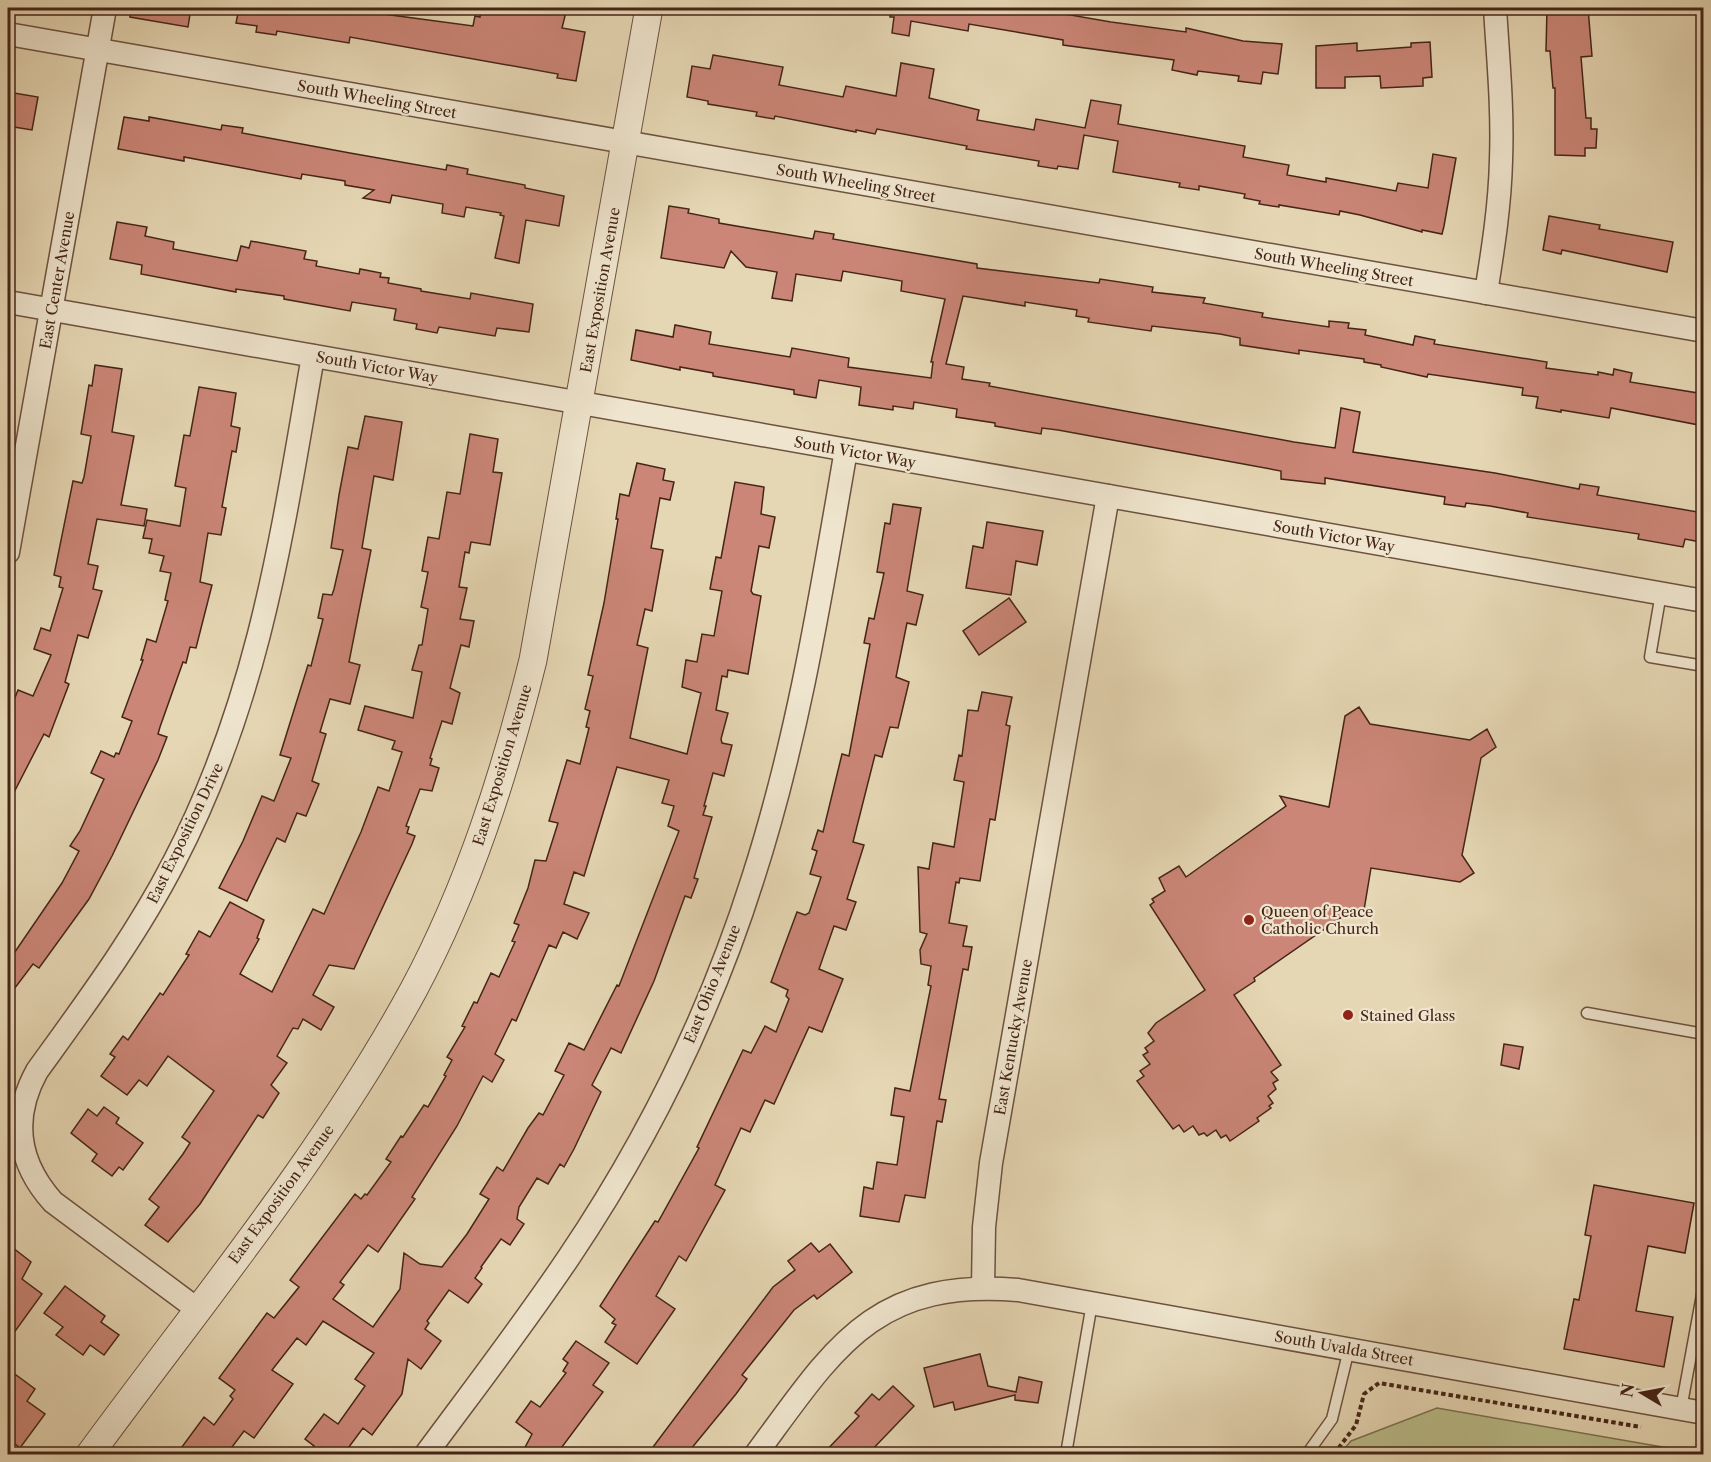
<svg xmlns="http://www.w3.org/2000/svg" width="1711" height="1462" font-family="'Libre Caslon Text',serif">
  <rect width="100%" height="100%" fill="#e6d7b4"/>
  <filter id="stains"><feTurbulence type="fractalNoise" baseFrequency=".00333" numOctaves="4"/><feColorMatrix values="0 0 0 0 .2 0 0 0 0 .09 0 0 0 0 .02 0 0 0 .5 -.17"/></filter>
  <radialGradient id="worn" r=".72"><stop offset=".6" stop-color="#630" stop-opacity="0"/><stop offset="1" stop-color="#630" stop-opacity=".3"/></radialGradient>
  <path fill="#b9bd8a" stroke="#7f7151" stroke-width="1.5" d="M1437 1408 1703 1454H1340L1351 1441Z"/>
  <g fill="#cb8677" stroke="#452518" stroke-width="1.5" fill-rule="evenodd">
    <path d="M130 8H191L188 27 130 17Z"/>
    <path d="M239 8H362L376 10V13L473 26 475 16 480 17 481 8H567L562 28 585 32 576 81 557 78 558 74 350 37 349 43 277 31 276 35 256 32 257 26 236 23Z"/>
    <path d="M890 8H1054L1053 12 1111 22 1186 32V28L1243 41 1282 44 1278 74 1263 72 1261 84 1238 81 1239 76 1198 71 1197 75 1172 70 1174 60 1063 45V40L969 24 968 31 911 21 909 36 892 33 894 17H890Z"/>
    <path d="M1547 8H1588L1592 56 1581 57 1586 118H1591V129H1597L1596 148H1585V156L1555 155V88H1553L1550 51H1546Z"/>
    <path d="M1430 42 1432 77 1423 78V86L1381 88 1380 76 1345 77V88H1316V46L1357 43V51L1411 47V43Z"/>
    <path d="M713 55 783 67 779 85 843 97 846 86 896 96 901 63 934 69 929 98 979 110 977 120 1034 130 1036 119 1085 128 1091 100 1121 105 1118 124 1245 146 1243 157 1289 165 1287 175 1326 182V178L1396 191 1398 183 1428 188 1433 154 1456 158 1444 226 1442 234 1422 230V232L1360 215 1340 211 1339 215 1279 205V207L1259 204 1260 201 1244 198 1245 194 1199 186V190L1179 187 1180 183 1113 172 1118 141 1084 135 1078 169 1058 166 1057 169 1038 166 1039 161 966 149 967 146 877 129 875 134 856 130V132L775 116 774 119 756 116 757 112 708 104V101L687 97 692 66 710 69Z"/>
    <path d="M8 92 38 97 32 130 8 126Z"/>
    <path d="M124 117 149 121V117L221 130 222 125 243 128 242 133 350 153 446 170 447 165 468 169 467 174 525 185V188L564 196 559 226 526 220 519 263 495 258 504 216 500 215 501 213 466 207 464 217 442 213 443 204 392 195 390 203 363 198 374 190 345 185V181L302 174 301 179 184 157V161L118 149Z"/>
    <path d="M669 206 689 209 688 213 719 219V223L813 239 815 231 834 234 833 239 977 264V268L1099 283 1100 279 1153 287 1152 292 1205 298 1203 303 1263 313 1262 317 1329 327V321L1349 323 1348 328 1366 330 1365 335 1413 345 1415 336 1435 340 1434 344 1547 362 1546 368 1598 375V372L1613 375 1614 369 1632 373 1630 382 1704 394V426L1611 408 1609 418 1561 410V412L1536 408 1538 397 1522 395 1523 388 1428 374 1427 377 1381 367V365L1364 362V359L1299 350V354L1240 345V338L1220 334 1152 326 1151 331 1088 322 1089 318 1076 316 1077 310 1025 302V306L963 296 946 364 964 367 962 379 990 383 989 386 1294 442 1335 448 1341 408 1360 412 1353 452 1495 473 1579 489 1580 484 1599 487 1597 495 1704 513 1701 542 1685 539 1683 547 1638 539 1639 534 1527 517 1528 513 1490 506 1466 503 1465 507 1444 504 1445 497 1325 478V484L1281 479V471L1058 430 1042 428 1041 434 995 426V423L956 417 957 409 914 402 913 409 893 406V410L859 405 861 387 819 380 816 398 794 394V390L713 376V373L680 367V370L631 360 636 330 673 337 675 325 711 332 709 344 790 357 792 348 849 358 848 367 931 378 933 362H931L945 299 901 291 902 281 843 271 841 281 796 274 792 301 772 298 777 272 746 267 731 251 724 268 661 258Z"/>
    <path d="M1549 216 1600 225 1599 229 1673 242 1667 272 1562 250 1561 254 1543 250Z"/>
    <path d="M117 222 147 227 145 236 174 242 173 249 237 261 241 246 249 248 251 241 306 251 304 259 317 261 316 266 359 274 360 269 381 273 380 277 389 278 388 283 421 289V291L470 299 471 293 533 304 529 332 497 328 495 336 439 327 437 333 416 329 417 324 394 320 396 309 352 302 350 311 284 299V296L236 289V292L141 274 142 265 110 259Z"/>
    <path d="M95 365 122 369 112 432 134 436 121 505 147 509 144 526 97 519 88 564 98 566 93 589 102 591 88 638 78 635 65 682 69 684 49 737 44 734 8 804V715L18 690 33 696 51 655 34 649 41 628 50 631 63 588 59 587 61 577 54 575 73 481 82 483 84 477 91 436 81 434 89 385 92 386Z"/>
    <path d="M199 387 236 393 231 426 240 428 236 452 232 451 222 507 226 508 221 535 208 533 200 582 212 585 196 648 190 647 186 663 183 662 160 727 158 734 167 737 158 760 112 856 89 899 39 968 33 964 8 997V962L62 883 79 851 70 846 80 831 104 779 91 773 101 751 114 757 116 753 119 754 132 721 122 717 143 660H141L147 639 156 642 168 601 165 600 171 573 160 571 164 556 149 553 152 539 143 538 147 520 180 526 186 488 175 486 184 435 190 436Z"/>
    <path d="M365 416 402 422 393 480 374 476 362 548 371 550 349 662 360 665 350 704 330 699 320 732 326 734 312 781 319 784 306 816 297 813 285 842 277 838 247 901 219 888 243 841 262 796 274 801 291 758 280 755 308 665 311 666 323 619 318 618 323 594 332 595 334 589 343 550 331 548 339 495 348 447 358 449Z"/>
    <path d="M470 434 498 439 493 472 502 473 490 545 471 542 469 553 465 552 459 587 467 588 460 619 474 621 469 647 461 645 450 688 460 693 452 724 442 721 430 758 432 759 430 765 439 768 432 791 420 789 406 826 409 827 407 833 415 836 412 844 354 969 329 965 313 995 334 1007 321 1030 303 1019 298 1029 293 1028 277 1056 287 1063 271 1085 279 1093 263 1118 258 1115 200 1204 168 1242 145 1225 159 1207 149 1199 183 1154 190 1143 182 1137 214 1091 168 1056 147 1086 139 1080 127 1095 101 1076 115 1057 110 1054 123 1036 128 1040 160 993 163 995 189 955 186 954 199 931 210 937 230 902 264 920 257 938 259 939 240 974 272 992 313 909 324 914 361 832 378 787 389 791 402 752 392 749 395 741 358 730 365 706 413 718 422 672 412 670 419 645H422L428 609 421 607 428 572 422 571 428 537 439 539 447 492 460 494Z"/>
    <path d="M637 463 665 469 663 480 674 482 670 500 660 498 651 548 663 550 652 611 645 609 637 645 648 648 630 738 687 754 701 693 682 687 686 660 697 662 702 634 714 636 722 591 710 589 716 557 721 558 735 482 764 487 761 514 775 517 769 548 759 546 751 591 753 594 761 596 748 674 728 670 727 677 722 676 716 710 728 713 721 739 722 743 732 745 724 776 713 773 704 806H706L703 815 712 817 694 878 698 879 691 898 685 896 654 981 621 1053 611 1048 592 1085 601 1092 574 1149 564 1167 560 1164 548 1184 537 1178 519 1207 517 1219 524 1224 510 1245 501 1239 481 1267 482 1268 475 1278 482 1284 468 1303 449 1290 427 1321 429 1323 425 1329 441 1341 421 1369 408 1359 402 1394 372 1435 363 1428 343 1455H307L314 1446 305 1439 324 1414 338 1424 365 1386 355 1379 374 1353 323 1321 306 1345 297 1338 272 1370 293 1384 254 1438 244 1431 226 1455H176L204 1417 214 1425 233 1399 230 1396 235 1390 219 1378 267 1313 274 1318 299 1287 290 1280 355 1194 361 1199 365 1194 367 1195 391 1162 386 1159 401 1136 403 1137 424 1105 428 1107 446 1076 444 1075 452 1060 447 1057 465 1027 462 1026 474 1002 477 1003 491 973 499 977 515 942 512 941 519 925 514 923 528 888 535 860 546 861 558 823 549 821 567 760 580 764 589 728 586 727 590 711 585 709 593 676 588 675 604 603 618 519H616L620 494 629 496ZM617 767 669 780 662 803 674 806 668 826 679 831 619 986 617 985 584 1050 569 1043 555 1071 564 1075 543 1115 539 1113 528 1128 503 1171 497 1167 480 1194 489 1199 467 1234 442 1267 420 1264 404 1253 400 1289 373 1327 333 1299 344 1285 340 1282 368 1245 378 1252 415 1199 412 1197 457 1126 483 1076 492 1082 504 1060 495 1054 512 1019 516 1021 549 945 556 948 563 932 577 939 589 913 564 904 574 872 584 876Z"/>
    <path d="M893 504 921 508 907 591 923 595 916 625 907 623 896 677 909 682 898 728 890 727 882 757 875 755 853 842 864 845 847 899 856 902 846 930 834 926 819 969 843 979 822 1032 809 1027 774 1104 765 1100 750 1132 741 1128 715 1185 725 1190 686 1261 679 1256 656 1296 675 1309 637 1364 605 1342 616 1325 612 1323 615 1319 600 1306 655 1221 658 1222 699 1148 697 1147 743 1050 751 1053 765 1026 776 1032 789 999 786 996 788 990 771 982 797 912 805 915 809 913 821 877 810 874 817 851 812 849 818 830 823 832 842 754 849 756 870 644 864 643 869 618 874 619 884 573 877 572 885 523 890 524Z"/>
    <path d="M987 522 1043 531 1037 565 1016 561 1011 595 966 588 973 546 983 548Z"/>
    <path d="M1009 598 1026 622 979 655 963 631Z"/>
    <path d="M982 692 1012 697 1006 725 1010 726 995 820 990 819 980 881 960 878 959 883 956 882 949 923 967 926 963 946 972 947 968 970 963 969 939 1099 946 1100 942 1122 937 1121 925 1198 905 1195 899 1222 860 1216 864 1187 873 1189 877 1162 897 1165 904 1117 891 1115 895 1088 910 1091 931 986 928 985 931 966 921 964 920 950 927 934 920 932 918 867 929 869 933 843 954 847 964 782 954 780 959 755 962 756 968 710 978 711Z"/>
    <path d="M1359 707 1370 724 1470 740 1487 729 1496 747 1481 758 1462 855 1474 873 1460 882 1371 868 1363 916 1355 908 1254 978 1255 981 1234 995 1281 1065 1271 1072 1278 1080 1273 1083 1276 1089 1268 1096 1273 1103 1269 1106 1271 1108 1257 1118 1259 1121 1230 1141 1226 1135 1221 1138 1216 1130 1207 1136 1204 1133 1199 1135 1193 1126 1184 1132 1179 1125 1173 1129 1137 1081 1144 1076 1140 1071 1150 1064 1143 1055 1148 1052 1145 1048 1154 1041 1148 1033 1156 1023 1205 990 1150 905 1154 902 1152 899 1165 891 1159 878 1179 866 1186 877 1286 806 1280 796 1329 807 1345 716Z"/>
    <path d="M1504 1044 1523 1047 1519 1069 1501 1065Z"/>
    <path d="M104 1107 119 1118 116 1123 143 1143 123 1170 119 1167 112 1176 92 1161 97 1154 71 1133 88 1109 97 1116Z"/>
    <path d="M1594 1185 1694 1203 1685 1253 1648 1246 1636 1311 1673 1317 1664 1367 1564 1349 1574 1299 1579 1300 1591 1236 1585 1235Z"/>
    <path d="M811 1243 819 1252 830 1244 852 1272 817 1299 814 1295 794 1310 742 1375 747 1379 736 1394 686 1455H647L773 1287 795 1270 788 1261Z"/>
    <path d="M8 1244 31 1262 22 1279 42 1294 8 1341Z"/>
    <path d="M65 1286 105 1316 101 1322 119 1335 104 1355 90 1345 83 1355 56 1335 63 1327 44 1313Z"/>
    <path d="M576 1341 609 1363 593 1385 603 1392 556 1455H521L532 1434 516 1422 531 1401 540 1407 566 1373 563 1371 568 1363 563 1359Z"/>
    <path d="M980 1354 988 1386 1016 1392 1019 1377 1042 1382 1038 1403 1015 1400V1395L955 1410 953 1402 934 1407 924 1368Z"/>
    <path d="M8 1369 35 1389 27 1401 45 1414 20 1448 8 1438Z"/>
    <path d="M893 1386 914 1406 867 1455H822L859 1416 855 1413 872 1394 879 1400Z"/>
  </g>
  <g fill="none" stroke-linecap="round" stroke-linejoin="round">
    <defs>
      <g id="service">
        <path d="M1661 593 1650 657 1704 666"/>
        <path d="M1587 1013 1704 1034"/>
        <path d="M1681 1409 1704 1284"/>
        <path d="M1066 1454 1092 1303"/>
        <path d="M1307 1454 1332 1419 1349 1349"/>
      </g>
      <g id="minor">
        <path d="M8 34 1704 331"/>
        <path d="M1486 293C1493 249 1500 205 1501 160 1503 109 1498 58 1495 8"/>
        <path d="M8 302 1704 601"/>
        <path d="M8 552 105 8"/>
        <path d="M983 1287 984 1227 991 1163 1108 496"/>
        <path d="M197 1309 53 1202C18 1163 11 1118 37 1071 86 1003 136 936 174 862 259 699 282 535 313 356"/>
        <path d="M426 1454C474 1389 524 1324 569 1257 647 1141 711 1011 753 878 798 739 821 594 846 450"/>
        <path d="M756 1454C833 1350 872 1278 1018 1290L1704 1413"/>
      </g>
      <path id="tertiary" d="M90 1454C200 1304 325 1153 414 989 469 886 505 773 533 660L649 8"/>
    </defs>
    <use href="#service" stroke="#6d523f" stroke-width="13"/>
    <use href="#minor" stroke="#6d523f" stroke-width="25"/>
    <use href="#tertiary" stroke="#6d523f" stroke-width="29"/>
    <path stroke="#452518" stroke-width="4" stroke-dasharray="4.5 3" stroke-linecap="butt" d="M1334 1454 1356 1425 1364 1394 1379 1383 1641 1427"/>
    <use href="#service" stroke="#efe5ce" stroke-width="10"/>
    <use href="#minor" stroke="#efe5ce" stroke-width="22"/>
    <use href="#tertiary" stroke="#efe5ce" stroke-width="27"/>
  </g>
  <g fill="#8f2418" stroke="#efe5ce" stroke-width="2">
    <circle cx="1249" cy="920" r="6"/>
    <circle cx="1348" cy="1015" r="6"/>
  </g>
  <g text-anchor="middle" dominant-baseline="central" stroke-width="4.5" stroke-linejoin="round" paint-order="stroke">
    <g font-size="15" fill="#452518" stroke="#efe5ce">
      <text transform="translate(377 99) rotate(10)">South Wheeling Street</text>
      <text transform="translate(856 183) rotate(10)">South Wheeling Street</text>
      <text transform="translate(1334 267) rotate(10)">South Wheeling Street</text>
      <text transform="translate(57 280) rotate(-80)">East Center Avenue</text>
      <text transform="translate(600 290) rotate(-80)">East Exposition Avenue</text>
      <text transform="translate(377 367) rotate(10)">South Victor Way</text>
      <text transform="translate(855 452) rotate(10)">South Victor Way</text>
      <text transform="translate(1334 536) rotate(10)">South Victor Way</text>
      <text transform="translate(502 765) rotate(-73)">East Exposition Avenue</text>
      <text transform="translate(185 833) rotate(-64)">East Exposition Drive</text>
      <text transform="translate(712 984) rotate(-68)">East Ohio Avenue</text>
      <text transform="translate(1013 1037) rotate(-80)">East Kentucky Avenue</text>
      <text transform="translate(281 1194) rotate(-54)">East Exposition Avenue</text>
      <text transform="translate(1344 1348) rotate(10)">South Uvalda Street</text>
    </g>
    <g font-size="15" fill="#452518" stroke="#efe5ce" text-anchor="start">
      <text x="1261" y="911">Queen of Peace<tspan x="1261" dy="17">Catholic Church</tspan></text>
      <text x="1360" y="1015">Stained Glass</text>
    </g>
  </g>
  <rect width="1711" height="1462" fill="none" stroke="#e6d7b4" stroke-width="30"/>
  <rect x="9" y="9" width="1693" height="1444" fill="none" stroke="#452518" stroke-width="3"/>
  <rect x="15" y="15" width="1681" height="1432" fill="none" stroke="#452518" stroke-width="1.5"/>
  <g transform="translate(1642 1393) rotate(280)" stroke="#efe5ce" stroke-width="4.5" paint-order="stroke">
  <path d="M0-4.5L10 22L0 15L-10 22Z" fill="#452518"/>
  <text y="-9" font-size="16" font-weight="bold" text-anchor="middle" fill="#452518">N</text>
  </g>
  <rect width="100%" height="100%" filter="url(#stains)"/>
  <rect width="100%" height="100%" fill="url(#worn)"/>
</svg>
